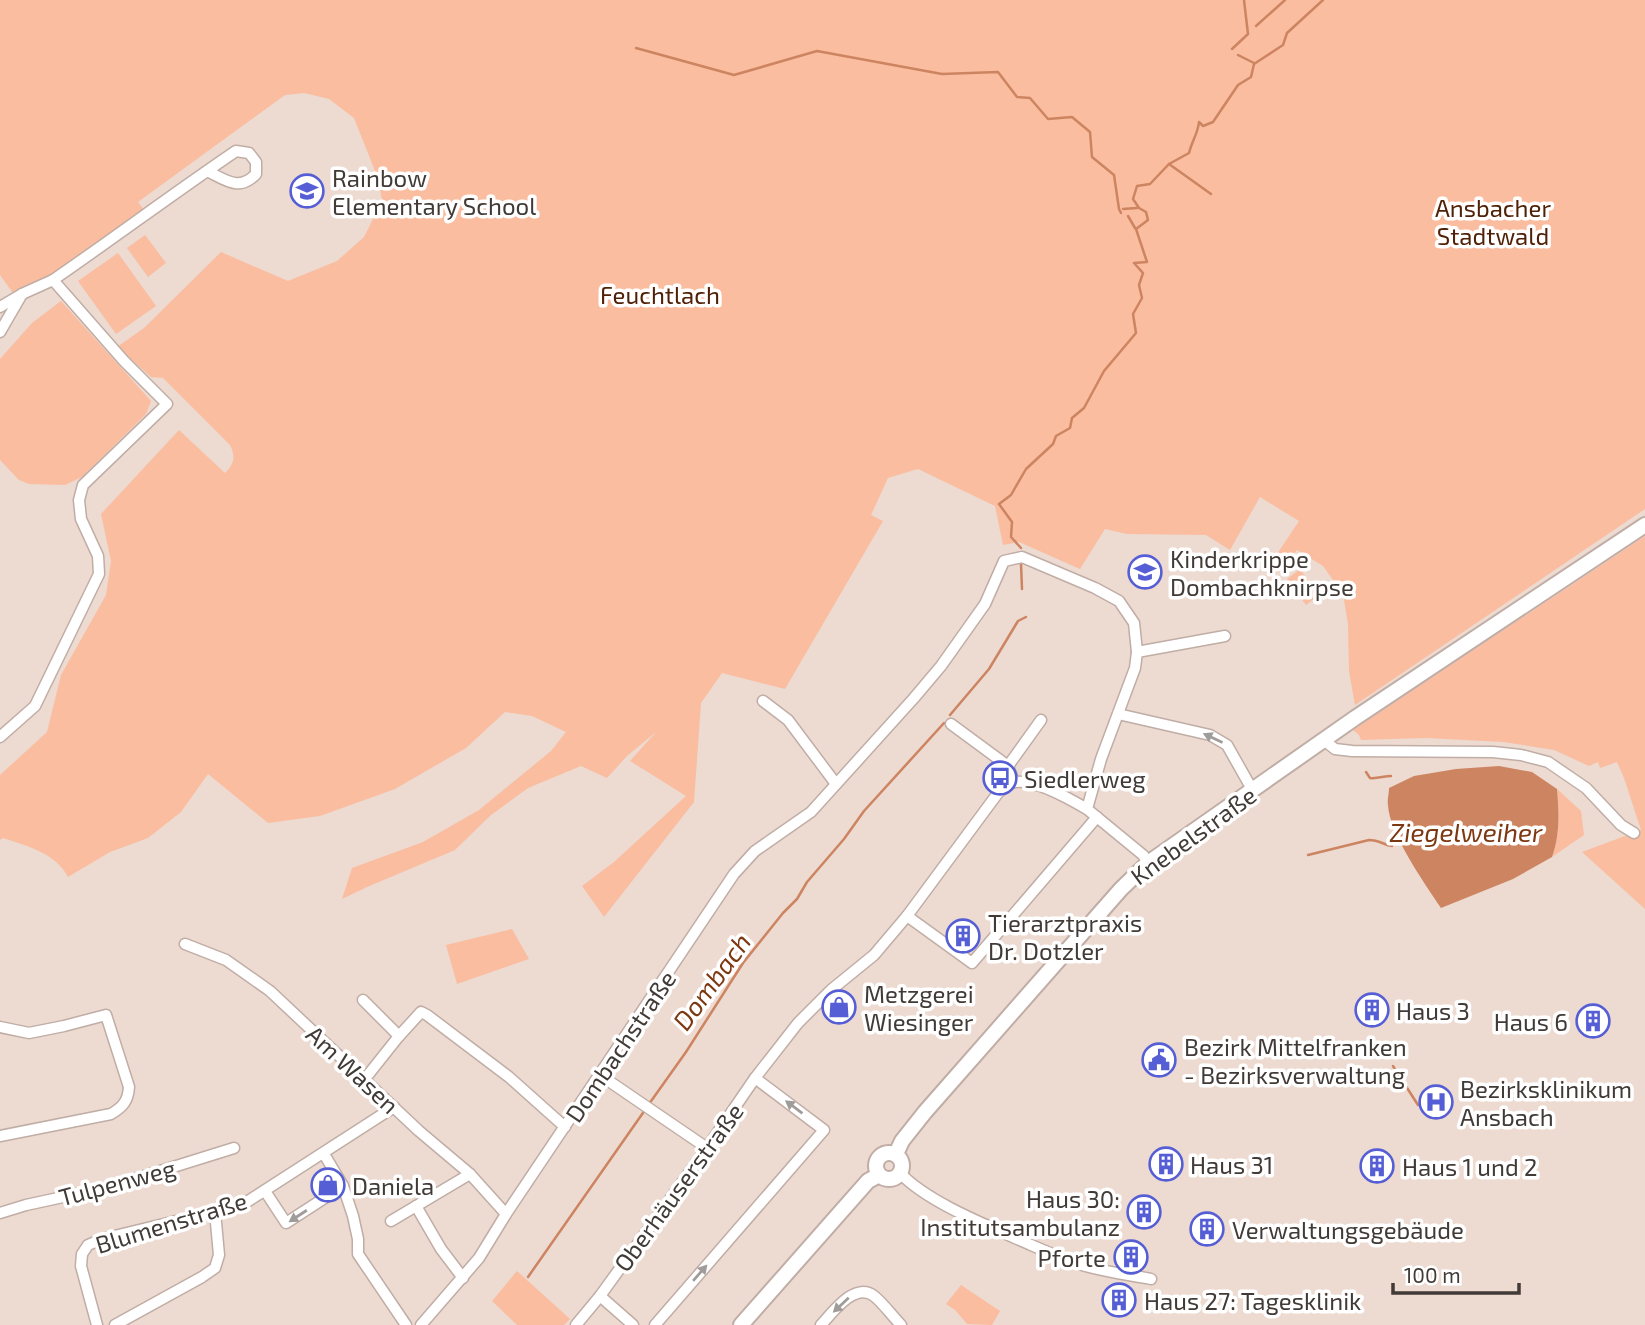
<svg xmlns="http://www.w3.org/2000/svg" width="1645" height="1325" font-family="'Exo 2',sans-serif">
  <rect width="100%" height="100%" fill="#eddad1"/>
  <g fill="#fabda0">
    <path d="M0 0H1645V509L1355 705 1349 671 1348 624 1343 594 1323 566 1297 550 1273 577 1265 572 1299 521 1260 497 1230 550 1206 535 1127 534 1105 529 1080 569 1019 542 1003 545 995 506 918 469 888 478 871 515 883 521 785 689 722 673 701 703 694 802 604 917 582 886 614 862 686 796 630 761 656 732 627 756 607 778 581 766 528 788 491 815 455 850 367 887 342 899 352 868 423 842 479 810 551 751 566 732 532 716 505 712 466 748 395 789 320 816 268 823 208 774 181 812 148 838 110 852 68 877C56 853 27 846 3 838L0 840V775L47 732 61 675 106 595 111 561 101 514 179 430 225 473C234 464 236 457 230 445L163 378 151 377 117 347 144 328 221 252 288 281 337 261 364 237 382 201 379 181 354 118 329 99 304 93 285 95 138 202 145 211 55 274 13 293 0 275Z"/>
    <path d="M145 235 166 263 148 277 127 248Z"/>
    <path d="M118 253 156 306 116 334 78 281Z"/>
    <path d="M61 301 151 401 146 414 82 477 65 485 29 484 19 480 0 460V359L32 323Z"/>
    <path d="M1645 536V909L1582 852 1641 830 1624 778 1617 762 1600 768 1598 762 1589 766 1554 750 1503 742 1427 738 1361 740 1359 735 1353 730Z"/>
    <path d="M1300 569 1319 595 1306 605 1287 579Z"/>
    <path d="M1557 789 1581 811 1584 835 1552 857C1560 835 1559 812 1557 789Z"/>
    <path d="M512 929 529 959 457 984 446 945Z"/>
    <path d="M517 1271 570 1319 564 1325H517L492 1301Z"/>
    <path d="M961 1285 1000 1311 992 1325 967 1324 955 1310 946 1304Z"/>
  </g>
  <path fill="#cd8461" d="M1499 766 1532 772 1557 789C1559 812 1560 835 1552 857L1513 879 1441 908C1425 884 1389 833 1388 805 1387 800 1389 794 1389 788L1414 776 1456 769Z"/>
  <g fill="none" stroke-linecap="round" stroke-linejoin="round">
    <g stroke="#cd8461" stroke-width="2.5">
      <path d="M1256 26 1285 0"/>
      <path d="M636 48 734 75 817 51 942 74 998 72 1017 97 1030 98 1048 119 1072 117 1090 132 1092 157 1114 175 1119 209 1121 213"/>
      <path d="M1232 49 1248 34 1244 0"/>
      <path d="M1238 55 1254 63"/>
      <path d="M1169 164 1211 194"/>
      <path d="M1123 209 1137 208"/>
      <path d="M1128 216 1135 228"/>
      <path d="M1021 548 1011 537 1012 522 999 504 1011 495 1026 469 1053 444 1056 436 1070 428 1072 418 1084 408 1104 371 1136 333 1133 314 1142 298 1139 285 1143 273 1134 263 1147 262 1136 229 1148 220 1146 212 1139 208 1133 199 1137 186 1150 184 1169 164 1189 153C1192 141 1198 133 1199 122L1203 126 1213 122 1238 85 1251 77 1254 64 1283 45 1287 33 1323 0"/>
      <path d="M1021 564 1022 589"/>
      <path d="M950 715 989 669 1018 621 1026 617"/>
      <path d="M1366 772 1370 778C1377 779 1384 776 1391 776"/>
      <path d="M1308 855 1369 840C1379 840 1384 845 1392 846"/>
      <path d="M1393 1066 1418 1105"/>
      <path d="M649 1104 686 1052 743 963 783 913 797 899 807 882 844 839 864 811 944 723"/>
      <path d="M528 1277 645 1110"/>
    </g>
    <defs>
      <g id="street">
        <path d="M53 280C114 238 174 193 236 151L249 153 256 162V174C239 192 226 180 207 171"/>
        <path d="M0 307 22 294 53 280 124 361 167 404 83 485 79 500 81 519 98 556 99 574 35 706 0 737"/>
        <path d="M0 332 22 294"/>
        <path d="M1137 652 1225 636"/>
        <path d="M763 701 788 720 836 784"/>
        <path d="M1118 714 1210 735 1227 745 1253 791"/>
        <path d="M951 724 1008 766"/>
        <path d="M1325 741 1335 749 1352 751 1493 752 1521 755 1548 762 1586 788 1621 825 1634 833"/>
        <path d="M1014 782 1008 766 1041 720"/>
        <path d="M907 916 972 963 1097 817"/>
        <path d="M185 944 226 960 270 991 419 1131 470 1174 506 1214"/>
        <path d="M363 1000 399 1036"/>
        <path d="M0 1027 29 1033 64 1026 106 1015 129 1087C128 1101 123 1107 111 1114L0 1136"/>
        <path d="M600 1075 707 1148"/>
        <path d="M364 1080 399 1036 421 1012 427 1015 509 1077 565 1127"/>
        <path d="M324 1154 343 1186 353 1216 358 1239V1254L406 1325"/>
        <path d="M901 1174C928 1202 986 1225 1022 1241 1045 1251 1068 1262 1093 1268 1112 1273 1131 1275 1151 1279"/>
        <path d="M265 1191 286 1223 343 1186"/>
        <path d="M416 1206 441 1249 463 1278"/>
        <path d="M0 1213 26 1205 109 1187 234 1148"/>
        <path d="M391 1221 470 1174"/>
        <path d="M600 1296 633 1325"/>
        <path d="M97 1325 81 1266 82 1254 88 1245 102 1239 242 1205 394 1107"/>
        <path d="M115 1325 202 1277 215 1268 219 1255 215 1212"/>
        <path d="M421 1325 479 1258 506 1214 734 874 755 851 811 812 914 698 941 666 985 604 1004 561 1022 557 1095 588 1119 601 1134 623 1137 652 1135 668 1101 759 1087 809 1143 855 1148 863"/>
        <path d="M576 1325 600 1296 707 1148 755 1078 798 1023 831 990 874 955 907 916 998 793C1002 790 1007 785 1012 783 1031 776 1070 799 1087 809"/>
        <path d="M655 1325 824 1130 755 1078"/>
        <path d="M821 1325C832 1313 855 1281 874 1296 884 1304 892 1316 901 1325"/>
      </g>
      <g id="secondary">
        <circle cx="889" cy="1166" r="13"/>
        <path d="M896 1154 902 1141 925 1112 1121 889 1148 863 1355 718 1645 525"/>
        <path d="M741 1325 868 1181 879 1175"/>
      </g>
    </defs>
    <use href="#street" stroke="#c0ada5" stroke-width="13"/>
    <use href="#secondary" stroke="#c0ada5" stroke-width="18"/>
    <use href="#street" stroke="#fff" stroke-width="10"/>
    <use href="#secondary" stroke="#fff" stroke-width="14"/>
  </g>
  <defs><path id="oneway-solid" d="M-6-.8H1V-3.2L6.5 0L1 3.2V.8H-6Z" transform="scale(1.75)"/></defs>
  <g fill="#a09c9a">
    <use href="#oneway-solid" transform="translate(1213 738) rotate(-155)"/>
    <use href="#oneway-solid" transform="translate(794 1107) rotate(-143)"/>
    <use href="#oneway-solid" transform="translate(298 1216) rotate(147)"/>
    <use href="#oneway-solid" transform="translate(700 1273) rotate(-49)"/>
    <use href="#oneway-solid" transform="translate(841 1305) rotate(137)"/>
  </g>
  <defs>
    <symbol id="school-ring" viewBox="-11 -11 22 22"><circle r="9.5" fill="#fff" stroke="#565ed5" stroke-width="1.5"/><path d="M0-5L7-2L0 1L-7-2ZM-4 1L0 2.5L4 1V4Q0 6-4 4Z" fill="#565ed5"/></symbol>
    <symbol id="bus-ring" viewBox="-11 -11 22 22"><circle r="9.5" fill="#fff" stroke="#565ed5" stroke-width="1.5"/><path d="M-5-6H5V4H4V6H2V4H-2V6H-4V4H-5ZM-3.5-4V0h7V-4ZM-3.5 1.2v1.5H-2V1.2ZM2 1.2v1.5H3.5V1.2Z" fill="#565ed5"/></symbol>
    <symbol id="building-ring" viewBox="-11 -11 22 22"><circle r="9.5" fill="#fff" stroke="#565ed5" stroke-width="1.5"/><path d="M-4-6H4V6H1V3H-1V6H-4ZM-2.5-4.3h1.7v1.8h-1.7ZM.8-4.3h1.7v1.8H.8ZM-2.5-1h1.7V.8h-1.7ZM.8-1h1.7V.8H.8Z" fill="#565ed5"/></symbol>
    <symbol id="shop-ring" viewBox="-11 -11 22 22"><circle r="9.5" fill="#fff" stroke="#565ed5" stroke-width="1.5"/><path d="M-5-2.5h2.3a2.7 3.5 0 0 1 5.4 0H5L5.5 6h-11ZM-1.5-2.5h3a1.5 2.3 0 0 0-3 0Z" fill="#565ed5"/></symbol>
    <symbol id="civic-ring" viewBox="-11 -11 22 22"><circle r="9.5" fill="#fff" stroke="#565ed5" stroke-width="1.5"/><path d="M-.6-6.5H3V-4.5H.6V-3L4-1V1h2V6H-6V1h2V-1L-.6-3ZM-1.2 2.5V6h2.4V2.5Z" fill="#565ed5"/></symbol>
    <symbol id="hospital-ring" viewBox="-11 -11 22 22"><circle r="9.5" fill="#fff" stroke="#565ed5" stroke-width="1.5"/><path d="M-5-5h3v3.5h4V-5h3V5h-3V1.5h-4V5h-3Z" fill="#565ed5"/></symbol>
  </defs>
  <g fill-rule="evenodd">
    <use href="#school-ring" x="288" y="172" width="38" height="38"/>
    <use href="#school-ring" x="1126" y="553" width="38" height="38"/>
    <use href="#bus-ring" x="981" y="759" width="38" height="38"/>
    <use href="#building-ring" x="944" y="917" width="38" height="38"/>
    <use href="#shop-ring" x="820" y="988" width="38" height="38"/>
    <use href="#building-ring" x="1353" y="991" width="38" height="38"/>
    <use href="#building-ring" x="1574" y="1002" width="38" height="38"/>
    <use href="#civic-ring" x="1140" y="1041" width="38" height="38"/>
    <use href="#hospital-ring" x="1417" y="1083" width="38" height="38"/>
    <use href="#building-ring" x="1147" y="1145" width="38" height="38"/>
    <use href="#building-ring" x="1358" y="1147" width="38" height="38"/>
    <use href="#shop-ring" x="309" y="1166" width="38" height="38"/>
    <use href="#building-ring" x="1125" y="1193" width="38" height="38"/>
    <use href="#building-ring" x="1188" y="1210" width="38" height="38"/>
    <use href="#building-ring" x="1112" y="1238" width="38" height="38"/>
    <use href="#building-ring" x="1100" y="1281" width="38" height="38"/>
  </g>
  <g text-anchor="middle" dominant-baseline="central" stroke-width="7" stroke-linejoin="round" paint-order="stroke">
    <g font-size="24" fill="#413a36" stroke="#fff" text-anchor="start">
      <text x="332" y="177">Rainbow<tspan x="332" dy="28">Elementary School</tspan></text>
      <text x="1170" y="558">Kinderkrippe<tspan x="1170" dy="28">Dombachknirpse</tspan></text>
      <text x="1024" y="778">Siedlerweg</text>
      <text x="988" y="922">Tierarztpraxis<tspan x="988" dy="28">Dr. Dotzler</tspan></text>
      <text x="864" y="993">Metzgerei<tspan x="864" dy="28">Wiesinger</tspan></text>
      <text x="1396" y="1010">Haus 3</text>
      <text x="1568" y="1021" text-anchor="end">Haus 6</text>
      <text x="1184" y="1046">Bezirk Mittelfranken<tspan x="1184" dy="28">- Bezirksverwaltung</tspan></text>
      <text x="1460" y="1088">Bezirksklinikum<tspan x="1460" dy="28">Ansbach</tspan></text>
      <text x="1190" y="1164">Haus 31</text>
      <text x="1402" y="1166">Haus 1 und 2</text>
      <text x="352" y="1185">Daniela</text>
      <text x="1120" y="1198" text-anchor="end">Haus 30:<tspan x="1120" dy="28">Institutsambulanz</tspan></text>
      <text x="1232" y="1229">Verwaltungsgebäude</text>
      <text x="1106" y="1257" text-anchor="end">Pforte</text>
      <text x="1144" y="1300">Haus 27: Tagesklinik</text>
    </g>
    <g font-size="24" fill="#502106" stroke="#fff">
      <text x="1493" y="207">Ansbacher<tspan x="1493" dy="28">Stadtwald</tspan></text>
      <text x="660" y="294">Feuchtlach</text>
    </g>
    <g font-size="24" fill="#413a36" stroke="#fff">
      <text transform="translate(1193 835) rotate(-36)">Knebelstraße</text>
      <text transform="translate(620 1046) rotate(-56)">Dombachstraße</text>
      <text transform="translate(353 1069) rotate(43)">Am Wasen</text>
      <text transform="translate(117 1182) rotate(-15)">Tulpenweg</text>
      <text transform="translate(678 1187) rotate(-54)">Oberhäuserstraße</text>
      <text transform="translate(171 1222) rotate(-17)">Blumenstraße</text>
    </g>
    <g font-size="26" font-style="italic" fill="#7c3811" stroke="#fff">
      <text x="1466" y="831">Ziegelweiher</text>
      <text transform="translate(711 981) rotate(-54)">Dombach</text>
    </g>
  </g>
  <path d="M1393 1283v10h126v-10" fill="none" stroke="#413a36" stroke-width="3.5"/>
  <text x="1404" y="1283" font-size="21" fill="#413a36" stroke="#ffffff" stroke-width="5" paint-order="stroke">100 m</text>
</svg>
